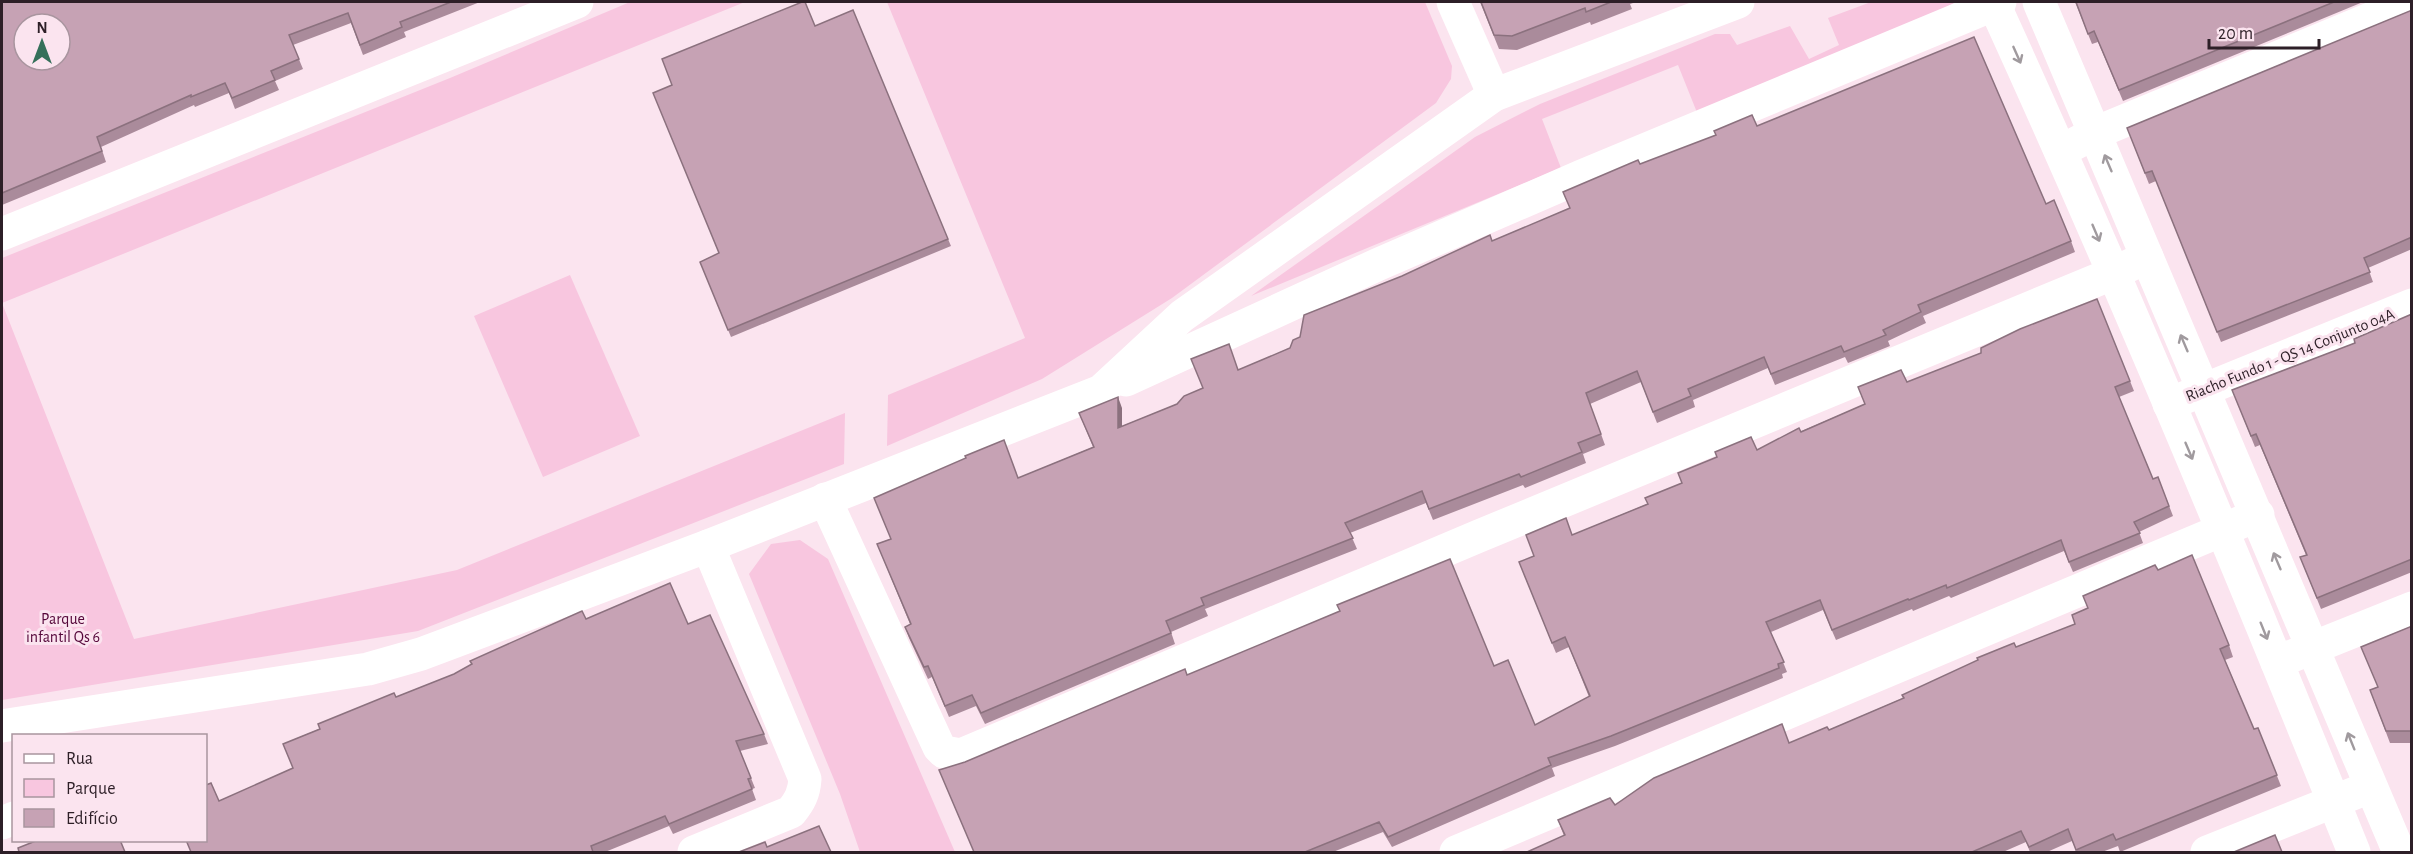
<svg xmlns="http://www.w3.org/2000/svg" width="2413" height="854" font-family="'Alegreya Sans',sans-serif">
  <rect width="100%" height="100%" fill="#fbe4ef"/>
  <g fill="#f8c6df">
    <path d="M630 2H745L2 303 134 639 457 570 845 413 844 464 418 631 2 700V258L450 78Z"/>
    <path d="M887 2H1425L1452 66 1451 79 1436 103 1172 298 1042 379 887 446 888 395 1025 338Z"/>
    <path d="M1871 2H1956L1939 11 1698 115 1678 65 1542 119 1561 168 1251 296 1475 137 1540 104 1715 34H1730L1737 45 1790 26 1809 59 1839 45 1828 18Z"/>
    <path d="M570 275 640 436 543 477 474 316Z"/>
    <path d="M800 540 828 559 955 852H860L840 794 749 574 771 544Z"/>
  </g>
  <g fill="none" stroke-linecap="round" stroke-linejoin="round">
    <g stroke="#fff" stroke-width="33">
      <path d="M1453 2 1494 95"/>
      <path d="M2061 151 2095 133 2411 2"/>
      <path d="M2 234 577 2"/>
      <path d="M1126 380 1379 264 1582 176 2000 2"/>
      <path d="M2169 404 2412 305"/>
      <path d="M825 499 939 747 944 752 961 755 1479 536 2114 273 2147 257"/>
      <path d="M2277 662 2412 608"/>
      <path d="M2 726 368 669 421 654 708 546 1101 391 1182 316 1494 95 1738 2"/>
      <path d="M2 823 14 818"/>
      <path d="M694 852 791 812C800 801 804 793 805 779L708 546"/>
      <path d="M1456 852 2258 515"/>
      <path d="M2207 852 2370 787"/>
    </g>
    <g stroke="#fff" stroke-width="33">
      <path d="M1993 2C2121 282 2239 567 2354 852"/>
      <path d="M2039 2 2399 852"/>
    </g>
  </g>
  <g fill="#aa8b9b">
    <path d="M2 2H480L404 32 406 37 363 55 351 23 293 45 303 69 275 81 279 90 235 109 229 93 195 107 194 105 101 147 106 162 2 205Z"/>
    <path d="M1480 2H1636L1630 4 1632 9 1591 25 1590 22 1517 50 1499 49Z"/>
    <path d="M2075 2H2363L2123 101 2098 42 2092 44Z"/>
    <path d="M2412 10V249L2368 268 2373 282 2221 342 2156 181 2149 184 2127 128Z"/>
    <path d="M815 26 948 239 951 246 731 337 700 262 719 253Z"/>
    <path d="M1757 126 2046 204 2071 241 2075 252 1923 316 1926 323 1888 341 1890 346 1848 363 1845 357 1775 385 1768 368 1693 400 1695 407 1657 423 1641 382 1590 404 1605 445 1583 454 1586 463 1525 488 1523 485 1433 520 1426 503 1350 533 1357 549 1205 609 1208 616 1171 632 1175 644 985 724 976 706 949 717 932 677 928 679 909 638 905 627 910 624 877 544 890 539 1018 478 1093 447 1079 413 1122 408V426L1177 404 1202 388 1238 370 1290 348 1492 241 1570 208 1563 192 1640 164Z"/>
    <path d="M2412 314V572L2321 609 2300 557 2306 555 2260 445 2255 447 2232 390 2355 343Z"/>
    <path d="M2130 381 2134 391 2119 397 2153 479 2158 477 2173 516 2139 532 2143 543 2073 572 2064 551 1951 598 1949 596 1913 611 1912 609 1836 640 1823 610 1771 632 1787 672 1782 674 1783 678 1615 746 1552 768 1555 776 1392 847 1383 832 1333 852H974L939 770 965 762 1187 675 1340 611 1337 605 1494 666 1535 725 1589 697 1569 647 1556 653 1523 572 1534 556 1572 535 1647 504 1682 483 1678 473 1757 450 1865 404 1858 387 1907 382Z"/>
    <path d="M2158 570 2229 645 2233 657 2225 660 2254 729 2258 728 2281 786 2120 852 2118 846 2102 852H2077L2072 841 2047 852H2030L2026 842 2003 852H1527L1564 836 1558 820 1615 805 1789 743 1829 730 1903 698 1902 695 2016 647 2075 624 2072 615 2088 608 2083 596Z"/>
    <path d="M586 619 688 624 764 734 768 744 740 751 755 788 752 789 756 800 673 834 669 826 605 852H191L219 801 293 768 283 744 396 697 454 674Z"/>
    <path d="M2412 626V743H2390L2370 690 2378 687 2361 647Z"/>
  </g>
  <path fill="#8b717e" d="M1118 397 1122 408V439L1118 428Z"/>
  <g fill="#c6a2b4" stroke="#8b717e" stroke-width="1.5" fill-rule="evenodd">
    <path d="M2 2H451L400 22 402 27 360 45 348 13 289 35 299 59 271 71 275 80 232 98 225 83 191 97V95L97 137 102 151 2 193ZM24 24H60V60H24Z"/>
    <path d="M802 2H805L815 26 853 10 948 239 728 330 700 262 719 253 653 93 672 85 662 59Z"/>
    <path d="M1481 2H1611L1586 12 1585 8 1512 36 1494 35Z"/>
    <path d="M2076 2H2334L2119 90 2094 31 2088 34Z"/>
    <path d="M2412 10V237L2364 258 2370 272 2217 332 2152 171 2145 173 2127 128Z"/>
    <path d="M1974 37 2046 204 2054 200 2071 241 1918 305 1921 312 1883 330 1886 335 1844 352 1841 346 1771 374 1764 357 1688 389 1691 396 1653 412 1637 371 1586 393 1601 434 1578 443 1582 452 1521 477 1519 474 1429 509 1422 491 1345 523 1353 538 1201 598 1204 605 1166 621 1171 633 981 713 972 695 945 706 928 666 924 667 905 627 911 624 877 544 891 539 874 498 966 458 965 456 1004 440 1018 478 1094 447 1079 413 1118 397V428L1177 404 1184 396 1203 388 1191 359 1229 344 1238 370 1290 348 1293 340 1300 337 1304 315 1402 276 1490 235 1492 241 1570 208 1563 192 1638 160 1640 164 1716 135 1714 131 1752 115 1757 126Z"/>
    <path d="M2097 299 2130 381 2115 387 2153 479 2158 477 2169 506 2134 522 2140 533 2069 562 2061 540 1947 588 1946 585 1909 600 1908 599 1832 630 1820 600 1766 622 1784 662 1778 664 1779 668 1611 736 1548 758 1551 765 1388 837 1379 822 1305 852H974L939 770 965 762 1185 669 1187 675 1340 611 1337 605 1450 559 1494 666 1508 660 1535 725 1590 696 1565 637 1552 643 1519 562 1534 556 1526 535 1566 518 1572 535 1648 504 1645 498 1682 483 1678 473 1717 457 1715 452 1751 437 1757 450 1799 428 1801 432 1865 404 1858 387 1901 370 1907 382 1981 353V348L2020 329Z"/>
    <path d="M2412 314V559L2317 598 2300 557 2307 555 2256 434 2251 436 2232 390 2355 343 2354 339Z"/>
    <path d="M2192 555 2229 645 2220 649 2254 729 2258 728 2277 775 2116 840 2113 834 2076 850 2068 829 2029 847 2021 831 1972 852H1527L1565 835 1558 820 1610 798 1615 805 1654 778 1782 724 1789 743 1827 727 1829 730 1904 698 1902 695 1978 660 1977 658 2014 643 2016 647 2075 624 2072 615 2088 608 2083 596 2155 565 2158 570Z"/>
    <path d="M670 583 688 624 710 615 764 734 736 741 751 778 748 779 752 789 669 824 665 816 591 846 593 852H191L186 840H206V785L211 783 219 801 293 768 283 744 320 729 318 724 394 693 396 697 454 674 472 664 470 661 582 611 586 619Z"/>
    <path d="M2412 626V731H2386L2370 690 2378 687 2361 647Z"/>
    <path d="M819 826 831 852H739L765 842 767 847Z"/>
    <path d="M2275 835 2282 852H2234Z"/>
    <path d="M38 840H120L125 852H18H19L18 848Z"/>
  </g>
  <defs><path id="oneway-shaft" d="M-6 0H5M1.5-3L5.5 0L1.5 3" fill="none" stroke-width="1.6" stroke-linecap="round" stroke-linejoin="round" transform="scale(1.5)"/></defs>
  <g stroke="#a09a9e">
    <use href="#oneway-shaft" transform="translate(2017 55) rotate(66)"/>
    <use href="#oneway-shaft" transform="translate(2108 163) rotate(-113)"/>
    <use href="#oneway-shaft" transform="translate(2096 233) rotate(67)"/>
    <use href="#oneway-shaft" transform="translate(2184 343) rotate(-113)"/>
    <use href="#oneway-shaft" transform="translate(2189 451) rotate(67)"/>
    <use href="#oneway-shaft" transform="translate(2277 561) rotate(-113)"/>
    <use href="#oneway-shaft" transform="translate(2264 631) rotate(68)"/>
    <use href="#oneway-shaft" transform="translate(2351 741) rotate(-112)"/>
  </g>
  <g text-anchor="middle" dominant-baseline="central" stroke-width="6" stroke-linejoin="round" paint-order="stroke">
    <g font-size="16" fill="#2d1f27" stroke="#fbe4ef">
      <text transform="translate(2290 355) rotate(-22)">Riacho Fundo 1 - QS 14 Conjunto 04A</text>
    </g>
    <g font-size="16" fill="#55073a" stroke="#fbe4ef">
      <text x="63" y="619">Parque<tspan x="63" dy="18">infantil Qs 6</tspan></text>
    </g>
  </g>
  <rect width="2413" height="854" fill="none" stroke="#2d1f27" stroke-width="6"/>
  <rect x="12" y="734" width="195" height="108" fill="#fbe4ef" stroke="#a9959f" stroke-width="1.5"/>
  <rect x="24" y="754" width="30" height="9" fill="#ffffff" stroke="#a9959f" stroke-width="1.5"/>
  <text x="66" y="764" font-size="18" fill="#2d1f27">Rua</text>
  <rect x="24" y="779" width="30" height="18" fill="#f8c6df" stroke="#a9959f" stroke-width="1.5"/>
  <text x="66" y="794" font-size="18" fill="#2d1f27">Parque</text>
  <rect x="24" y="809" width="30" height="18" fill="#c6a2b4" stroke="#a9959f" stroke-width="1.5"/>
  <text x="66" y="824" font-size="18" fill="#2d1f27">Edifício</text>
  <g transform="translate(42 42)"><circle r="28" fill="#fbe4ef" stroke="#a9959f" stroke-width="1.5"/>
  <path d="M0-4.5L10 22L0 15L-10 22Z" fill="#35705a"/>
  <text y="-9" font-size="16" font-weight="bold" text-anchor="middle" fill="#2d1f27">N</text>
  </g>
  <path d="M2209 39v9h110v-9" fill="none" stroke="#2d1f27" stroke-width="3"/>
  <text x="2218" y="39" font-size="18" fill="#2d1f27" stroke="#fbe4ef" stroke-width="4.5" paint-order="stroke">20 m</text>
</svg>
